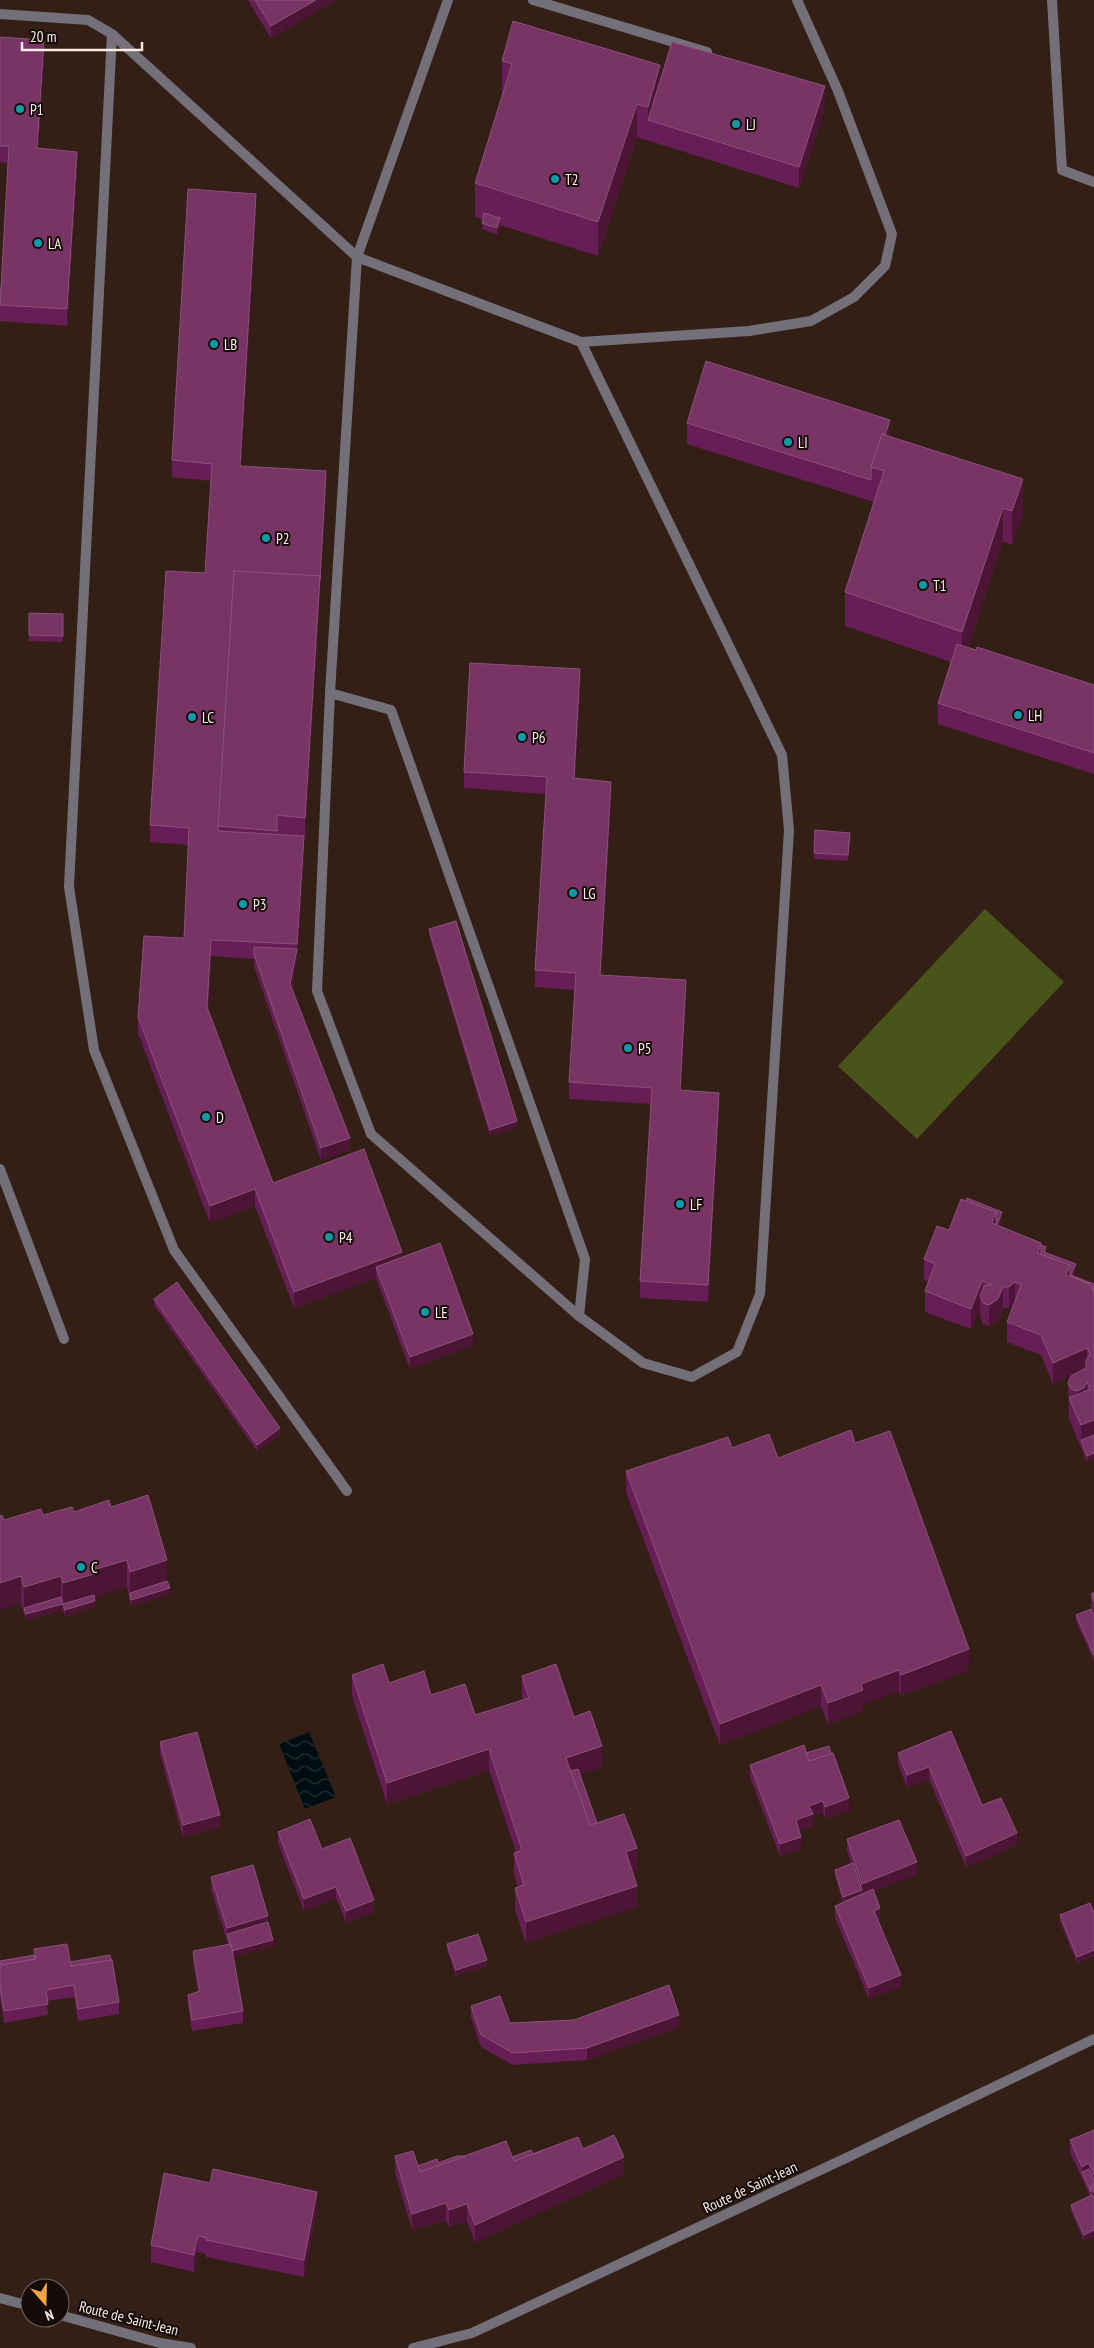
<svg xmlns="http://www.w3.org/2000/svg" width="1094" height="2348" font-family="'PT Sans Narrow',sans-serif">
  <defs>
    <pattern id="water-waves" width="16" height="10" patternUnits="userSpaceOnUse" patternTransform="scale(1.25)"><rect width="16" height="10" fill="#000d12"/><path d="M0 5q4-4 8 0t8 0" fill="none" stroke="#263034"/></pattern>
  </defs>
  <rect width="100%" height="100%" fill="#341f17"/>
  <path fill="#49541b" d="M985 909 1064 982 917 1139 838 1066Z"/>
  <path fill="url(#water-waves)" d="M309 1732 336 1797 305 1809 279 1744Z"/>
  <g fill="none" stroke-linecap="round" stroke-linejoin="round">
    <g stroke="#73707a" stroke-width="10">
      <path d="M448 0 357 257 330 693 317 991 371 1134 579 1316 643 1363 692 1377 737 1352 760 1294 789 830 782 755 581 342"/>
      <path d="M533 0 707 52"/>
      <path d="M0 14 88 20 112 34 357 257 581 342 749 331 811 321 854 297 885 266 892 234 838 91 797 0"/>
      <path d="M112 34 69 887 94 1050 174 1250 347 1491"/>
      <path d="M330 693 391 710 585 1259 579 1316"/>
      <path d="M0 1169 64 1339"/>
    </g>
    <path stroke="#73707a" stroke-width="10" d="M1052 0 1062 170 1094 182"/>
    <g stroke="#73707a" stroke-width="10">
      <path d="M0 2298 30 2306"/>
      <path d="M60 2315 160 2343 191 2348"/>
      <path d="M413 2348 472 2333 844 2159 1094 2039"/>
    </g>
  </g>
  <g fill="#671e56">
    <path d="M248 0H336L271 38Z"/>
    <path d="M0 37 44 56 38 148 77 169 67 326 0 321V300L8 163 0 162Z"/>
    <path d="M502 61 660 78 825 107 799 188 637 137 598 256 500 225 497 234 482 229 483 219 475 217V183L502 95Z"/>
    <path d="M256 210 241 466 326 488 305 838H304V853L297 961 292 988 350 1150 321 1160 254 966V959L211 956 208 1009 273 1183 402 1257 473 1345 410 1369 376 1278 294 1308 255 1206 210 1223 138 1033V1017L184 938 189 845 150 842V825L205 573 211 481 172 477V460Z"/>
    <path d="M687 423 890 436 1023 513 1012 545 1003 541 968 648 1094 685V774L938 724V703L951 662 845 626V592L874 502 687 444Z"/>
    <path d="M29 613 63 614V642L29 641Z"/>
    <path d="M580 686 575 778 611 798 601 975 686 997 680 1090 719 1109 708 1302 640 1298V1281L651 1104 569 1099V1082L575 990 535 987V970L546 794 464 788V772Z"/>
    <path d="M815 830 850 839 848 861 814 859Z"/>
    <path d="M429 929 517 1127 490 1136 429 935Z"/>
    <path d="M1002 1218 999 1226 1041 1245 1046 1252 1076 1270 1074 1276 1094 1284 1087 1462 1069 1419 1068 1383 1071 1376 1053 1384 1041 1355 1007 1342V1322L1014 1303 1009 1308H1003L998 1320 989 1326 983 1324 980 1316V1308L971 1329 925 1312V1291L929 1282 924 1280V1259L949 1230Z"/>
    <path d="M154 1299 280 1434 257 1451 154 1305Z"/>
    <path d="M855 1443 969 1670 901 1696 899 1691 863 1704V1711L828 1724 821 1706 720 1745 626 1492V1471L732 1448 778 1458Z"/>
    <path d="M111 1507 167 1581 170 1594 131 1606 127 1587 94 1596 95 1607 65 1616 63 1610 26 1620 21 1603 4 1520 43 1515 74 1512Z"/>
    <path d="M1094 1592V1661L1076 1621V1615L1091 1609V1594Z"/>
    <path d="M352 1675 389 1683 431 1695 475 1715 523 1700 522 1696V1676L574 1717 602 1767 580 1774 597 1823 637 1869 632 1871 637 1907 526 1943 515 1909V1888L518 1887 514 1874V1853L516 1852 489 1770 387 1804 352 1696Z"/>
    <path d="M951 1731 982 1805 1017 1845 966 1867 929 1779 907 1787 898 1764V1753Z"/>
    <path d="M160 1742 220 1827 183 1837 160 1754Z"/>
    <path d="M806 1753 849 1810 825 1818 823 1812 813 1816V1826L799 1830 801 1849 780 1856 750 1777V1765Z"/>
    <path d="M278 1832 322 1849 374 1912 346 1922 336 1898 304 1911 278 1843Z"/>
    <path d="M847 1839 917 1874 874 1891 880 1919 878 1920 901 1986 869 1999 835 1918V1906L843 1902 835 1876V1870L851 1863 847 1850Z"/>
    <path d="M211 1877 268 1922 273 1946 233 1956 243 2011V2023L192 2031 188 2006V1995L198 1992 193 1963V1951L228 1944 211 1889Z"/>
    <path d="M1094 1913V1956L1077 1963 1060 1921V1915Z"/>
    <path d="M447 1944 487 1966 456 1976 447 1950Z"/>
    <path d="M34 1949 70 1962 119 2002V2014L78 2021 74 1997 47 2001 48 2015 4 2023 0 1999V1961L34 1955Z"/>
    <path d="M471 2006 510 2023 679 2027 587 2060 513 2065 481 2047 471 2017Z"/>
    <path d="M1094 2130V2236L1084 2241 1071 2211V2205L1090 2196 1070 2152V2140Z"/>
    <path d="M583 2149 624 2174 475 2242 467 2221 449 2227 446 2220 412 2230 395 2172V2156L418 2166 438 2163 512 2157 533 2154Z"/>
    <path d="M317 2209 304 2277 206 2257V2254L198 2252 194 2272 151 2262V2245Z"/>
  </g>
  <g fill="#4c1536">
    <path d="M316 0H336L271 38V26Z"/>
    <path d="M44 40V56L37 165V148Z"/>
    <path d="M660 65V98L648 120V141V107Z"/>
    <path d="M825 86V107L799 188V167Z"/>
    <path d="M637 104V137L598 256V222Z"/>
    <path d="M77 152V169L67 326V309Z"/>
    <path d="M256 194V210L240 483V466Z"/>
    <path d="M500 218V224L497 234V228Z"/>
    <path d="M890 420V440L874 468Z"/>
    <path d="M326 471V488L305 838V818Z"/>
    <path d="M1023 479V513L1012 545V511Z"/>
    <path d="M1003 508V541L962 666V632Z"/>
    <path d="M580 669V686L574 795V778Z"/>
    <path d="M611 782V798L600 992V975Z"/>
    <path d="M304 836V853L297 961 290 996V984L297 949Z"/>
    <path d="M211 940V956L207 1023V1007Z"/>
    <path d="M686 980V997L680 1106V1090Z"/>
    <path d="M719 1093V1109L708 1302V1285Z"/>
    <path d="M517 1121V1127L490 1136V1130Z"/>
    <path d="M350 1138V1150L321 1160V1148Z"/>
    <path d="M255 1189V1206L210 1223V1206Z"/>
    <path d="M996 1212H1002V1218L994 1239 992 1223Z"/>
    <path d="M1041 1243V1264L1038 1253Z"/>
    <path d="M402 1252V1269L376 1267V1278L294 1308V1292Z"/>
    <path d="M1076 1264V1270L1071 1281V1275Z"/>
    <path d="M1070 1265V1286L1066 1275Z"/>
    <path d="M982 1281V1301L980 1295V1308L971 1329V1309Z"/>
    <path d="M1015 1282V1303L1009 1308V1287Z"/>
    <path d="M1003 1287V1308L998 1320 989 1326V1305Z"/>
    <path d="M473 1334V1345L410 1369V1357Z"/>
    <path d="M1087 1348V1369L1086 1360V1370L1053 1384V1363Z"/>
    <path d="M1087 1382V1402L1077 1412V1391Z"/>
    <path d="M1094 1420V1441L1081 1440V1446V1425Z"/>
    <path d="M280 1428V1434L257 1451V1445Z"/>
    <path d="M1094 1453V1459L1087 1462V1456Z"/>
    <path d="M127 1560V1587L94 1597 95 1601V1607L65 1616V1610L63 1604V1610L26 1620V1614L63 1604V1583L93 1570Z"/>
    <path d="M167 1560V1587L130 1593V1572Z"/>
    <path d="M21 1576V1603L0 1610V1583Z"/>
    <path d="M61 1576V1603L24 1608V1587Z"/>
    <path d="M170 1588V1594L131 1606V1600Z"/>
    <path d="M969 1649V1670L901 1696V1675Z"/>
    <path d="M899 1670V1691L863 1704V1711L828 1724V1703L861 1684Z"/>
    <path d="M821 1685V1706L720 1745V1724Z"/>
    <path d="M602 1746V1767L568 1778 566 1758Z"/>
    <path d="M489 1749V1770L387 1804V1783Z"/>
    <path d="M929 1767V1779L907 1787V1775Z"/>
    <path d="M849 1798V1810L825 1818V1807Z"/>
    <path d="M823 1801V1812L813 1816V1826L796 1831V1820L809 1806Z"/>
    <path d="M220 1815V1827L183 1837V1825Z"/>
    <path d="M1017 1833V1845L966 1867V1856Z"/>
    <path d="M801 1837V1849L780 1856V1844Z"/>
    <path d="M637 1848V1869L626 1873V1852Z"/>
    <path d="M917 1862V1874L862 1896V1884Z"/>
    <path d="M637 1886V1907L526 1943V1922Z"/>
    <path d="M336 1887V1898L304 1911V1899Z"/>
    <path d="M862 1890V1895L843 1903V1897Z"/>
    <path d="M374 1900V1912L346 1922V1911Z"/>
    <path d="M880 1908V1919L874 1922V1911Z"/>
    <path d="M268 1916V1928L227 1934V1928Z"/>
    <path d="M273 1940V1946L232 1957V1951Z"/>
    <path d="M1094 1950V1956L1077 1963V1957Z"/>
    <path d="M487 1960V1966L456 1976V1970Z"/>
    <path d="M901 1975V1986L869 1999V1988Z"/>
    <path d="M679 2015V2027L587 2060V2048Z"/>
    <path d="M624 2157V2174L475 2242V2225Z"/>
    <path d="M1089 2163V2175L1082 2172V2167Z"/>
    <path d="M317 2192V2209L304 2277V2260Z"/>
    <path d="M446 2203V2220L412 2230V2214Z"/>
    <path d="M467 2204V2221L449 2227V2210Z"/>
    <path d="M1094 2230V2236L1084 2241V2235Z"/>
    <path d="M198 2236V2252L194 2272V2255Z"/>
  </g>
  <g fill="#773465" stroke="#8c517a">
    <path d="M255 0H316L271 26Z"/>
    <path d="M513 21 660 65 648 107 637 104 598 222 475 183 512 64 502 61Z"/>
    <path d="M0 37 44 40 37 148 77 152 67 309 0 305 9 146H0Z"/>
    <path d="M672 42 825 86 799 167 648 120Z"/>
    <path d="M188 189 256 194 240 466 326 471 320 580V576L234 571 218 831 304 836 297 944 211 940 207 1007 273 1183 364 1149 402 1252 294 1292 255 1189 210 1206 138 1017 144 936 184 938 189 828 150 825 166 571 205 573 212 464 172 460Z"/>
    <path d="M484 213 500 218 497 228 482 223Z"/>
    <path d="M706 361 890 420 885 435 882 434 871 467V480L687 423Z"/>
    <path d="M882 434 1023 479 1012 511 1003 508 962 632 845 592 884 471 871 467Z"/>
    <path d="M234 571 320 576 305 818 277 815V831L218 826Z"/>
    <path d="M29 613 63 614V636L29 635Z"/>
    <path d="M957 644 976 650 977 647 1094 685V753L938 703Z"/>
    <path d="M470 663 580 669 574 778 611 782 600 975 686 980 680 1090 719 1093 708 1285 640 1281 652 1088 569 1082 576 973 535 970 547 777 464 772Z"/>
    <path d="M815 830 850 833 848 855 814 853Z"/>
    <path d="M456 921 517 1121 490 1130 429 929Z"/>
    <path d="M254 947 297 949 290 984 350 1138 321 1148 254 954Z"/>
    <path d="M967 1198 1002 1212 997 1225H996V1212L966 1201Z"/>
    <path d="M961 1199 996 1212 992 1223 1041 1243 1038 1253 1070 1265 1066 1275 1090 1284 1094 1293V1420L1081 1425 1069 1398 1090 1389 1087 1382 1084 1388 1077 1391 1071 1389 1068 1383 1071 1376 1086 1368V1360L1090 1354 1087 1348 1053 1363 1041 1335 1007 1322 1021 1285 1015 1282 1009 1287H1003L998 1299 989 1305 983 1303 980 1295 985 1285H992L982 1281 971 1309 925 1291 935 1264 924 1259 937 1226 949 1230Z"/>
    <path d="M440 1243 473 1334 410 1357 376 1267Z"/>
    <path d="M1041 1245 1046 1247 1044 1252 1076 1264 1071 1275 1094 1284V1293L1090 1284 1070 1276V1265L1041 1254Z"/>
    <path d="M177 1282 280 1428 257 1445 154 1299Z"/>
    <path d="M851 1430 855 1443 890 1431 969 1649 901 1675 899 1670 861 1684 863 1690 828 1703 821 1685 720 1724 626 1471 728 1437 732 1448 769 1434 778 1458Z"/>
    <path d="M1094 1435V1453L1087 1456 1081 1440Z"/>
    <path d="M148 1495 167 1560 130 1572 127 1560 93 1570 94 1574 63 1583 61 1576 24 1587 21 1576 0 1583V1516L2 1515 4 1520 41 1509 43 1515 72 1507 74 1512 109 1500 111 1507Z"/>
    <path d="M167 1581 170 1588 131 1600 130 1593Z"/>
    <path d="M1094 1592V1602L1091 1594Z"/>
    <path d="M94 1595 95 1601 65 1610 63 1604Z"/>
    <path d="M61 1597 63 1604 26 1614 24 1608Z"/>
    <path d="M1091 1609 1094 1617V1655L1076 1615Z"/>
    <path d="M383 1664 389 1683 424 1671 431 1695 465 1684 475 1715 529 1698 522 1676 556 1664 574 1717 590 1711 602 1746 566 1758 590 1825 624 1814 637 1848 626 1852 637 1886 526 1922 515 1888 524 1885 514 1853 522 1850 489 1749 387 1783 352 1675Z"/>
    <path d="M951 1731 982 1805 1001 1798 1017 1833 966 1856 929 1767 907 1775 898 1753Z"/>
    <path d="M197 1732 220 1815 183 1825 160 1742Z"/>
    <path d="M804 1745 809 1761 833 1753 849 1798 825 1807 823 1801 809 1806 813 1814 796 1820 801 1837 780 1844 750 1765Z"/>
    <path d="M829 1746 831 1754 809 1761 806 1753Z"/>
    <path d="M578 1769 597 1823 590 1825 571 1771Z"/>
    <path d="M310 1819 322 1849 350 1838 374 1900 346 1911 336 1887 304 1899 278 1832Z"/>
    <path d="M899 1820 917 1862 862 1884 847 1839Z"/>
    <path d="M853 1863 862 1890 843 1897 835 1870Z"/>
    <path d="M253 1865 268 1916 227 1928 211 1877Z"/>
    <path d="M873 1889 880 1908 874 1911 901 1975 869 1988 835 1906Z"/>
    <path d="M1090 1903 1094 1913V1950L1077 1957 1060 1915Z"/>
    <path d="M268 1922 273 1940 232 1951 231 1944H230L227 1934Z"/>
    <path d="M478 1934 487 1960 456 1970 447 1944Z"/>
    <path d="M67 1944 71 1966 112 1960 119 2002 78 2009 74 1985 46 1990 48 2004 4 2011 0 1987V1965L36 1959 34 1949Z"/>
    <path d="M231 1944 243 2011 192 2020 188 1995 200 1991 193 1951Z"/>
    <path d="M34 1955 35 1959 0 1965V1961Z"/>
    <path d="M110 1955 111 1960 71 1966 70 1962Z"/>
    <path d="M669 1985 679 2015 587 2048 513 2053 481 2035 471 2006 500 1996 510 2023 574 2020Z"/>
    <path d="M1094 2130V2175L1089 2163 1082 2167 1070 2140Z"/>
    <path d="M614 2135 624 2157 475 2225 467 2204 449 2210 446 2203 412 2214 395 2156 413 2151 420 2172 506 2141 514 2161 578 2137 583 2149Z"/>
    <path d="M531 2150 533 2154 544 2150 514 2161 512 2157Z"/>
    <path d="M457 2156H466L420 2172 418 2166 437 2159 438 2163Z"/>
    <path d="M213 2169 317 2192 304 2260 206 2240 207 2238 198 2236 194 2255 151 2245 164 2173 210 2183Z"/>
    <path d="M1089 2169 1094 2180V2184L1091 2186V2192L1082 2172Z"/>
    <path d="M1094 2184V2193L1091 2186Z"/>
    <path d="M1092 2195 1094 2199V2230L1084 2235 1071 2205Z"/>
  </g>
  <g fill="#0f9aa8" stroke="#150b08" stroke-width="2">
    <circle cx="20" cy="109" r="5"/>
    <circle cx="736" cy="124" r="5"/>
    <circle cx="555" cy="179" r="5"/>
    <circle cx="38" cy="243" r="5"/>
    <circle cx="214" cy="344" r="5"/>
    <circle cx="788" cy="442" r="5"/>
    <circle cx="266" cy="538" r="5"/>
    <circle cx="923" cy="585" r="5"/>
    <circle cx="1018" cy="715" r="5"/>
    <circle cx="192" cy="717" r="5"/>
    <circle cx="522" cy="737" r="5"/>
    <circle cx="573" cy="893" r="5"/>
    <circle cx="243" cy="904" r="5"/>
    <circle cx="628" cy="1048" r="5"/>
    <circle cx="206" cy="1117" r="5"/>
    <circle cx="680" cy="1204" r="5"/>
    <circle cx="329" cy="1237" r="5"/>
    <circle cx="425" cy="1312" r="5"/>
    <circle cx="81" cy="1567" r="5"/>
  </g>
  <g text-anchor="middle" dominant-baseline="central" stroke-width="4" stroke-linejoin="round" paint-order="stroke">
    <g font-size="15" fill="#fbece6" stroke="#150b08" text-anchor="start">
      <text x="30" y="109">P1</text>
      <text x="746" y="124">LJ</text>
      <text x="565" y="179">T2</text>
      <text x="48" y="243">LA</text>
      <text x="224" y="344">LB</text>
      <text x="798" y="442">LI</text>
      <text x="276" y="538">P2</text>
      <text x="933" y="585">T1</text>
      <text x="1028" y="715">LH</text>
      <text x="202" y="717">LC</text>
      <text x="532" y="737">P6</text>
      <text x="583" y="893">LG</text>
      <text x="253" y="904">P3</text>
      <text x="638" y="1048">P5</text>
      <text x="216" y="1117">D</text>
      <text x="690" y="1204">LF</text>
      <text x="339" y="1237">P4</text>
      <text x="435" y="1312">LE</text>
      <text x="91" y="1567">C</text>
    </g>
    <g font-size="15" fill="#fbece6" stroke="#150b08">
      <text transform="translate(750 2187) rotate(-25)">Route de Saint-Jean</text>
      <text transform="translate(129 2318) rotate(14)">Route de Saint-Jean</text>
    </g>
  </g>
  <g transform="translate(45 2303) rotate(160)"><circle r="24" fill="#150b08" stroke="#716561"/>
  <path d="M0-4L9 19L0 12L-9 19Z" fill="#f4a443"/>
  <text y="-8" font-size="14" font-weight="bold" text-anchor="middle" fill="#fbece6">N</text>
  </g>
  <path d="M22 42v8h120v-8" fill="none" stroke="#fbece6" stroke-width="2.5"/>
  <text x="30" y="42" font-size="15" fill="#fbece6" stroke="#150b08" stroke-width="4" paint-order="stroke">20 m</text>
</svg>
